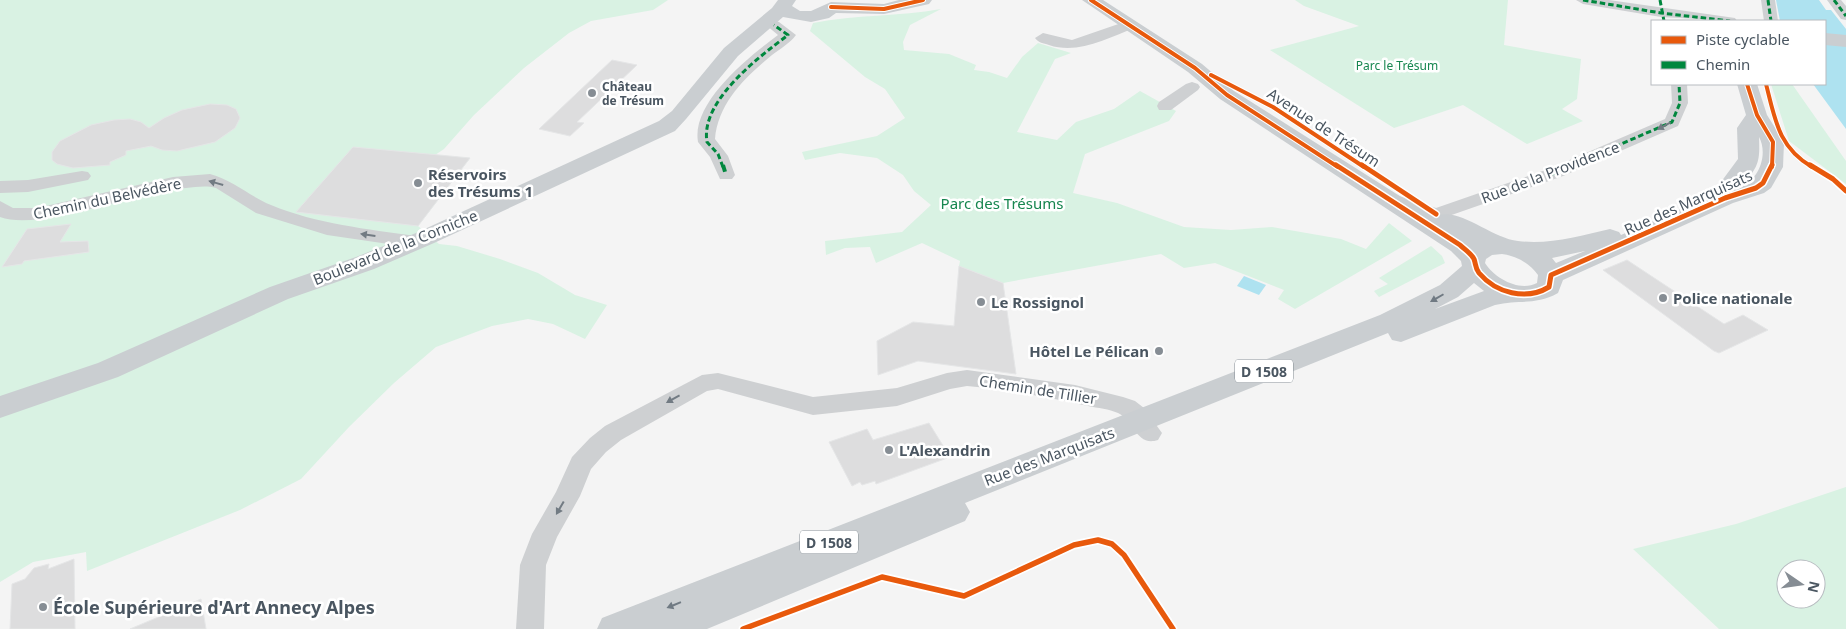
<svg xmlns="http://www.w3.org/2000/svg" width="1846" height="629" font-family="'Noto Sans',sans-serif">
  <rect width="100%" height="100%" fill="#f4f4f4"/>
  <g fill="#d9f2e3" fill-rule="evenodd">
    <path d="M0 0H668L653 10 591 21 569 33 524 68 474 115 444 149 435 155 470 158 418 226 439 244 457 246 500 259 538 273 575 295 607 305 585 339 553 324 528 319 492 326 436 347 394 383 349 427 301 479 240 510 87 571 86 552 33 562 0 582Z"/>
    <path d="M1295 0H1508L1504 45 1581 59 1577 99 1562 109 1583 121 1527 144 1463 105 1394 128 1270 50 1359 26 1304 6Z"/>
    <path d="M941 9 910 25 903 42 904 50 949 54 976 65 974 70 989 72 1007 78 1022 57 1038 43 1071 53 1055 59 1017 132 1057 140 1076 122 1114 109 1140 91 1176 111 1169 121 1085 154 1073 193 1117 203 1184 227 1231 230 1272 227 1341 239 1366 249 1389 223 1412 241 1295 309 1278 299 1284 290 1215 263 1184 268 1161 254 1003 283 959 266 960 261 922 243 876 263 870 247 845 248 826 255 825 241 902 232 931 205 914 191 903 175 877 158 840 153 805 160 802 152 877 136 905 118 885 89 865 77 810 31 813 23C856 14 899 17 941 9Z"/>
    <path d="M1771 84H1792L1846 161V184L1789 141Z"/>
    <path d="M1431 246 1442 256 1445 263 1379 297 1374 291 1388 284 1379 278Z"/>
    <path d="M1846 487V629H1719L1633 549 1736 524ZM1786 569H1816V599H1786Z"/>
  </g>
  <g fill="#aee2f0">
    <path d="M1776 0H1819L1826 10H1831L1846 29V129L1813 84H1825V21H1780Z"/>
    <path d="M1244 276 1266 285 1259 295 1237 286Z"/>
  </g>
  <g fill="#ddddde" stroke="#e5e6e7">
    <path d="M612 60 637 65 577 122 584 123 570 136 539 129Z"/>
    <path d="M210 104 227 105 236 109 240 118 235 128 215 142 177 151 162 150 151 146 126 151V155L110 162V165L73 168 57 164 52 160V152L60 141 91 125 114 120 130 119 141 122 149 128 164 118 182 110Z"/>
    <path d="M353 147 439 155 470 158 418 226 296 212Z"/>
    <path d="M71 224 60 242 88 241 89 252 24 261 22 264 2 267 27 229Z"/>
    <path d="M1627 260 1724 324 1743 315 1768 330 1719 353 1714 351 1603 270Z"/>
    <path d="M959 266 1003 283 1016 374 918 361 878 375 877 341 913 322 954 326Z"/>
    <path d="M929 423 950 457 876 484 875 481 862 485 860 482 852 486 829 442 867 429 873 440Z"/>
    <path d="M74 559 75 629H10L12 584 25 579 34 568 49 564 48 569Z"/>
    <path d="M201 599 206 629H130Z"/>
  </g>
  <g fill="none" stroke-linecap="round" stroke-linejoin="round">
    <g fill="#ced0d2" fill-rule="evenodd">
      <path d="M1576 0H1609L1735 18 1737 21 1661 17 1583 4Z"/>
      <path d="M1761 0H1775L1778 21H1764Z"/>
      <path d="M1827 0H1841L1846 6V20L1841 19Z"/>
      <path d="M774 20 779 22 796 35C790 43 780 49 772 55 745 77 718 103 715 139L728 156 735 175 732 179H720L710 157 698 142C691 102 750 56 778 35L766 25Z"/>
      <path d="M1130 20 1138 25 1135 28C1107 38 1078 55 1049 45 1043 43 1039 43 1035 38L1043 33 1072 40Z"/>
      <path d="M1192 82 1198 84 1200 87 1198 90 1171 110H1159L1157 106 1159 102 1186 84Z"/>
      <path d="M1671 84H1687L1688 103 1678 126 1563 176 1443 218 1436 220 1389 205 1387 201 1389 197 1396 195 1436 208 1551 168 1665 119 1672 103Z"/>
      <path d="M82 171 88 172 91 176 88 180 28 192 0 193V181L28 180Z"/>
      <path d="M210 174C233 180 249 196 271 205 317 224 367 229 416 236L423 238 426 242 423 246 416 248 327 235 256 213 216 188C206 185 196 187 186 188 138 191 40 232 0 217V201L13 208H37L173 177Z"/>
      <path d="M967 370 1075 385 1123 397 1135 401 1144 408 1162 433 1158 440C1136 447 1135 421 1118 413 1109 409 1098 408 1088 406 1049 397 1007 390 967 386L950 389 897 406 813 415 718 389 707 391 621 440 606 452 591 469 580 496 557 537 546 565 544 629H516L520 565 532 534 556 492 572 457 590 438 605 426 702 375 718 373 813 397 897 388 947 373Z"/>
    </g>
    <g fill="#caced1" fill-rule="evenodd">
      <path d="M778 0H796L792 6 800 11H811L831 2 884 4 899 0H932L929 4 884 14 836 13 829 18 811 22 783 17 738 56 686 119 675 131 434 243 374 269 288 299 118 377 0 418V396L98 363 270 287 356 257 416 233 659 121 672 111 724 48 772 8Z"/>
      <path d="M1082 0H1103L1202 64 1234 91 1436 219 1439 215C1462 209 1492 238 1518 241 1549 245 1579 236 1610 229L1619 232 1621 235 1715 194 1721 182 1738 159 1737 128 1746 115 1737 84H1757L1767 115 1784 142 1783 167 1771 188 1764 193 1733 203 1563 280 1558 293C1535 306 1518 299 1495 305L1401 342 1392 340 1388 333 965 503 970 512 965 521 707 629H597L602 618 1380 315 1440 285 1462 266 1461 261 1451 251 1220 99 1188 72ZM1759 137C1768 153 1760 179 1742 185 1759 167 1760 161 1759 137ZM1585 251 1556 263 1552 258ZM1502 254C1517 256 1529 263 1538 275L1537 283C1520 292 1495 279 1485 263L1486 259 1492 255ZM1474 283 1484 291 1435 309 1458 297Z"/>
      <path d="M1825 33 1846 35V47L1825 45Z"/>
    </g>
    <g stroke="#00873e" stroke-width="3" stroke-dasharray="5.5 3" stroke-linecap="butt">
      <path d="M1583 0 1661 13 1730 21"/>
      <path d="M1660 0 1664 21"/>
      <path d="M1768 0 1771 21"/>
      <path d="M1834 0 1846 16"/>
      <path d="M723 167 718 154 707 142C700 101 759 57 788 35L774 25"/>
      <path d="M1568 167 1672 122 1680 103 1679 84"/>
    </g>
    <g stroke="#00873e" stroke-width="4" stroke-dasharray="7 4" stroke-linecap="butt">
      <path d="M723 165 726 175"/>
      <path d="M1551 174 1571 165"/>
    </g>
    <defs>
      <g id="cycleway-far2">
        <path d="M1091 0 1195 68 1227 95 1338 167"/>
        <path d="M831 7 884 9 923 0"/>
        <path d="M1211 75 1273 107 1364 167"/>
        <path d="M1747 84 1757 115 1773 142 1772 167"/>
        <path d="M1766 84C1775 119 1778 147 1812 167"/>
      </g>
      <g id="cycleway-far1">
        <path d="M1336 165 1460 245C1464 249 1471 253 1474 259 1476 264 1475 268 1479 273 1496 293 1526 301 1549 287L1551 275 1725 198 1756 188 1763 183 1772 165"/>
        <path d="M1362 165 1436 214"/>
        <path d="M1810 165 1833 179 1846 191"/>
      </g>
      <path id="cycleway" d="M743 629 882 577 964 596 1074 545 1098 540 1112 544 1124 555 1173 629"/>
    </defs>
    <use href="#cycleway-far2" stroke="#fff" stroke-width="6"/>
    <use href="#cycleway-far1" stroke="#fff" stroke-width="8"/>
    <use href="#cycleway" stroke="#fff" stroke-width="9"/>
    <use href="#cycleway-far2" stroke="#e8590c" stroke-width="4"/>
    <use href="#cycleway-far1" stroke="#e8590c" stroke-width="5"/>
    <use href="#cycleway" stroke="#e8590c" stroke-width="5.5"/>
  </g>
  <defs><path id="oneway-solid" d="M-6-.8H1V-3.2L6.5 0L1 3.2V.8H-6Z" transform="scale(1.25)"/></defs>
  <g fill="#727b83">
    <use href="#oneway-solid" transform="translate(1664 126) rotate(152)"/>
    <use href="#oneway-solid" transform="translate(216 183) rotate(-164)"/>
    <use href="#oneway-solid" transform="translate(368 235) rotate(-172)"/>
    <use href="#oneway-solid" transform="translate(673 399) rotate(151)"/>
    <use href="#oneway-solid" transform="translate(560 508) rotate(120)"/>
  </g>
  <g fill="#707a83">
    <use href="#oneway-solid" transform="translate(1437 298) rotate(150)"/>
    <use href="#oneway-solid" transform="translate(674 605) rotate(158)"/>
  </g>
  <g fill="#868d94" stroke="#fff" stroke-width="2">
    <circle cx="592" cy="93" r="5"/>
    <circle cx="418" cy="183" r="5"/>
    <circle cx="1663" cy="298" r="5"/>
    <circle cx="981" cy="302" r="5"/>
    <circle cx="1159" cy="351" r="5"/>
    <circle cx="889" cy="450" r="5"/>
    <circle cx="43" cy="607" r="5"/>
  </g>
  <g text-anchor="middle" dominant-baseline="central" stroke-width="5" stroke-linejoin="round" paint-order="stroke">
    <g font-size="12" fill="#17864f" stroke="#fff">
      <text x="1397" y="65">Parc le Trésum</text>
    </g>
    <g font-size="12" font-weight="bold" fill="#4a5661" stroke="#fff" text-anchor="start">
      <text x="602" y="86">Château<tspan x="602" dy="14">de Trésum</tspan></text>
    </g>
    <g fill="#fff" stroke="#808990" stroke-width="1">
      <rect x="1235" y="359.5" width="58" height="23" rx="4"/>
      <rect x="800" y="530.5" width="58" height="23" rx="4"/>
    </g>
    <g font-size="14" font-weight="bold" fill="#4a5661">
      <text x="1264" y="371">D 1508</text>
      <text x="829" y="542">D 1508</text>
    </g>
    <g font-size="15" fill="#4a5661" stroke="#fff">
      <text transform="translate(1324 127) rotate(33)">Avenue de Trésum</text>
      <text transform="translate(1550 172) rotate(-21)">Rue de la Providence</text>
      <text transform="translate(107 198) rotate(-12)">Chemin du Belvédère</text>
      <text transform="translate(1688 202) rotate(-24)">Rue des Marquisats</text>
      <text transform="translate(395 247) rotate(-22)">Boulevard de la Corniche</text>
      <text transform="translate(1038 389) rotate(9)">Chemin de Tillier</text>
      <text transform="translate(1049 456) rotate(-21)">Rue des Marquisats</text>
    </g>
    <g font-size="15" font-weight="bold" fill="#4a5661" stroke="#fff" text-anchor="start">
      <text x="428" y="174">Réservoirs<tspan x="428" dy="17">des Trésums 1</tspan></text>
      <text x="1673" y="298">Police nationale</text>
      <text x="991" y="302">Le Rossignol</text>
      <text x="1149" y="351" text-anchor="end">Hôtel Le Pélican</text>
      <text x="899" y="450">L'Alexandrin</text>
    </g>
    <g font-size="15" fill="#17864f" stroke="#fff">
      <text x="1002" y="203">Parc des Trésums</text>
    </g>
    <g font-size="18" font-weight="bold" fill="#4a5661" stroke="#fff" text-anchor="start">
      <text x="53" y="607">École Supérieure d'Art Annecy Alpes</text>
    </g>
  </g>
  <rect x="1651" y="20" width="175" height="65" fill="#ffffff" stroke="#b7bbc0"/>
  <rect x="1661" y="36" width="25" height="8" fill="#e8590c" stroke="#b7bbc0"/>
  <text x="1696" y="45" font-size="15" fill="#4a5661">Piste cyclable</text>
  <rect x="1661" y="61" width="25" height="8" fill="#00873e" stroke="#b7bbc0"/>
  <text x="1696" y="70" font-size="15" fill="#4a5661">Chemin</text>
  <g transform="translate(1801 584) rotate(103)"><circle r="24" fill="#ffffff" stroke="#b7bbc0"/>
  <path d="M0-4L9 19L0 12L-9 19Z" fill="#868d94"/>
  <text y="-8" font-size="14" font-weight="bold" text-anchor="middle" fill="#4a5661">N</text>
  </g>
</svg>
